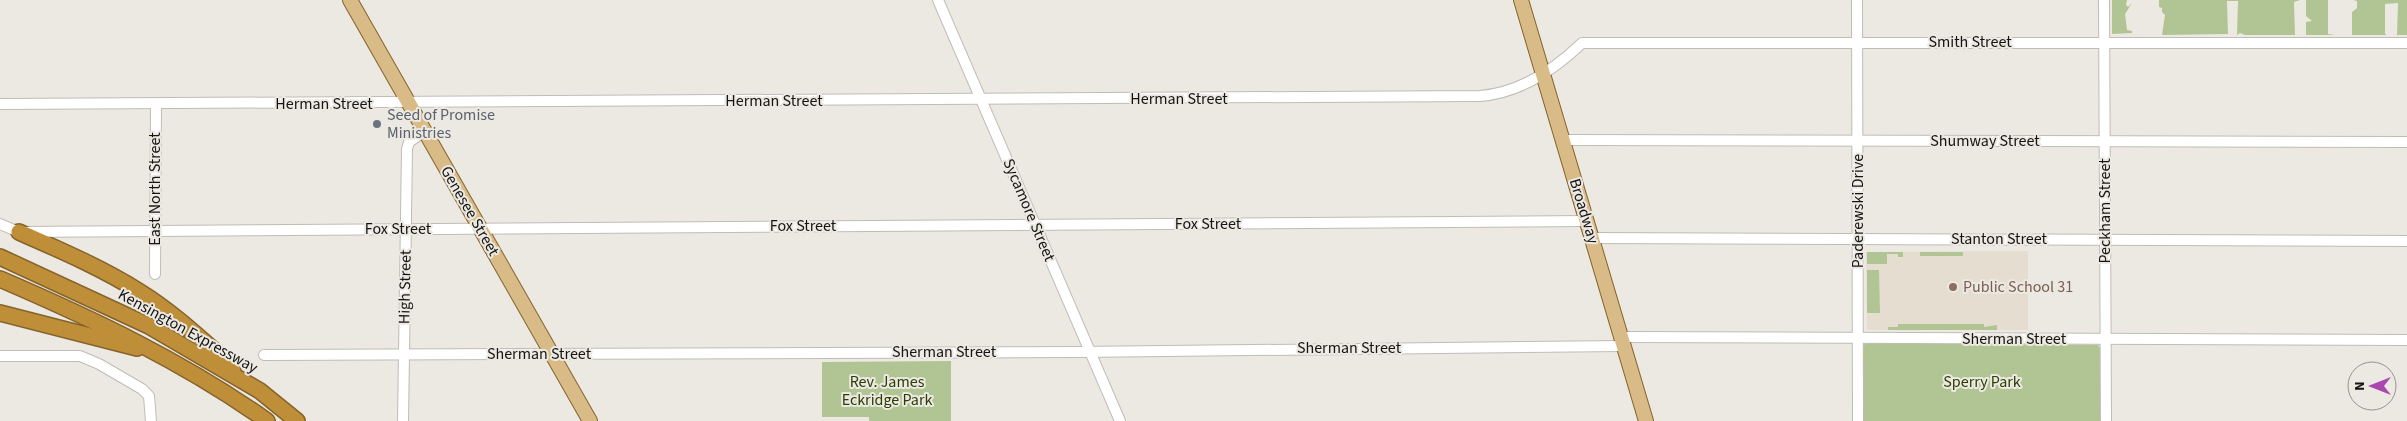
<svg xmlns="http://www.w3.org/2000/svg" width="2407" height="421" font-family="'Source Sans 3',sans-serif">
  <rect width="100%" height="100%" fill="#ece9e3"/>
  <path fill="#e4ddd0" d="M2028 251V330H1867L1866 252Z"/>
  <g fill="#b1c594">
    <path d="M2112 0H2127L2126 5 2128 7 2132 3 2125 14 2127 30 2132 31V33L2112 34Z"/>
    <path d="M2159 0H2300L2294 2 2295 35H2245L2240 33 2237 35 2238 1H2227L2228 34 2162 35 2165 15 2162 12V8L2159 7Z"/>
    <path d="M2306 0H2328V34L2335 35H2306V22L2312 21 2306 16Z"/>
    <path d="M2353 0H2407V35H2397L2398 3 2385 4V34L2387 35H2352V12L2357 8V1Z"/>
    <path d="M1867 252H1903V257H1898V254H1887V264H1867Z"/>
    <rect x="1920" y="252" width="43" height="4"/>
    <path d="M1867 270H1879L1880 313H1867Z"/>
    <path d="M1898 324H1984V327L1997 325V330H1888V327H1898Z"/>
    <path d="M1867 343 2098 345 2100 348 2101 421H1863L1862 348 1863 345Z"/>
    <path d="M951 361V421H869V417H822V362Z"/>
  </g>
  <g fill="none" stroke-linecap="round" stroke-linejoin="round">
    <defs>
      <g id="minor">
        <path d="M938 0 1120 421"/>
        <path d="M1857 0 1858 421"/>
        <path d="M2104 0 2106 421"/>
        <path d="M0 104 1480 96C1519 93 1555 69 1582 43H2407"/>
        <path d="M1563 140 2407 142"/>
        <path d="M0 224 19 232 1587 221"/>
        <path d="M1592 238 2407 241"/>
        <path d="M155 274 156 104"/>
        <path d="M1621 337 2407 340"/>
        <path d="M264 355 1078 352 1624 346"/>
        <path d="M0 356H80L99 364 142 389 149 396 151 421"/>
        <path d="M403 421 407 149 409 142 425 131"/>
      </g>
      <g id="major">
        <path d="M350 0 590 421"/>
        <path d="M1521 0 1646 421"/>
      </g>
      <g id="highway">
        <path d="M19 232C60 250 102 268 140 292 174 313 203 341 233 367"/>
        <path d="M0 257 149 326 260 391 297 421"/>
        <path d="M0 279C93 319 184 362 267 421"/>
        <path d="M0 313 137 348"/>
      </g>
    </defs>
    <use href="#minor" stroke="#c0bcb6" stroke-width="12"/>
    <use href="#major" stroke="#84632b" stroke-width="16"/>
    <use href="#highway" stroke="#84632b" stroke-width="18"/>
    <use href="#minor" stroke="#fff" stroke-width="10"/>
    <use href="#major" stroke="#d9bb88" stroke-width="14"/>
    <use href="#highway" stroke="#bf8e38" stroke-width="15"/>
  </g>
  <circle fill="#6b7280" stroke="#ece9e3" stroke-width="2" cx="377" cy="124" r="5"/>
  <circle fill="#8d6e63" stroke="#ece9e3" stroke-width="2" cx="1953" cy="287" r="5"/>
  <g text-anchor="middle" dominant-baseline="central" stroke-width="4" stroke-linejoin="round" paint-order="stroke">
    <g font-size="16" fill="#151412" stroke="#ece9e3">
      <text x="1970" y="42">Smith Street</text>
      <text x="1179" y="99">Herman Street</text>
      <text x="774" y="101">Herman Street</text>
      <text x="324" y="104">Herman Street</text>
      <text x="1985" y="141">Shumway Street</text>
      <text transform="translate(155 189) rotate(-90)">East North Street</text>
      <text transform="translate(1029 210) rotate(67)">Sycamore Street</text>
      <text transform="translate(470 211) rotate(60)">Genesee Street</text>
      <text transform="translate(1584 211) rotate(73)">Broadway</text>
      <text transform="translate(1858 211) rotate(-90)">Paderewski Drive</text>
      <text transform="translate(2105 211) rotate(-90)">Peckham Street</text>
      <text x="1208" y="224">Fox Street</text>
      <text x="803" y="226">Fox Street</text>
      <text x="398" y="229">Fox Street</text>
      <text x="1999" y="239">Stanton Street</text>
      <text transform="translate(405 287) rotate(-89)">High Street</text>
      <text transform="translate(188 331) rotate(29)">Kensington Expressway</text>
      <text x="2014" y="339">Sherman Street</text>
      <text x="1349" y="348">Sherman Street</text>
      <text x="944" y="352">Sherman Street</text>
      <text x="539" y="354">Sherman Street</text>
    </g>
    <g font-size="16" fill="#5b616d" stroke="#ece9e3" text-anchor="start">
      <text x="387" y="115">Seed of Promise<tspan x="387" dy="18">Ministries</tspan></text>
    </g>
    <g font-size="16" fill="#785e54" stroke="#ece9e3" text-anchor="start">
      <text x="1963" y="287">Public School 31</text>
    </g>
    <g font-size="16" fill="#2b3d01" stroke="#ece9e3">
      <text x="887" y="382">Rev. James<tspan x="887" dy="18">Eckridge Park</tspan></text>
      <text x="1982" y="382">Sperry Park</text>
    </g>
  </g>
  <g transform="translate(2372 386) rotate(270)"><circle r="24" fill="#ece9e3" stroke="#96948f"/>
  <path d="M0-4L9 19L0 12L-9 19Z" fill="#aa48af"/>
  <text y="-8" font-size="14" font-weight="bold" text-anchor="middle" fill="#151412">N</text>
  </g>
</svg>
